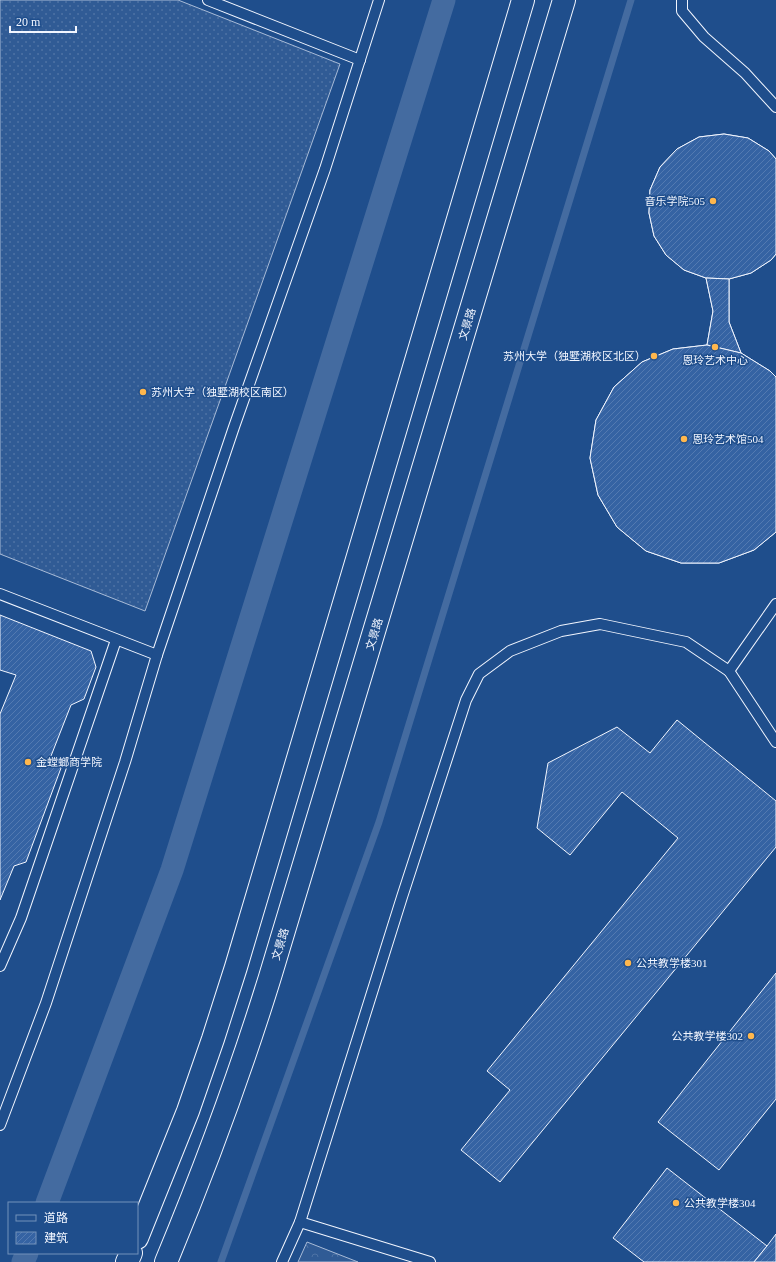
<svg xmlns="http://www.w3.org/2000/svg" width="776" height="1262" font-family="'Times New Roman','Noto Sans SC',serif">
  <defs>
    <pattern id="grass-dots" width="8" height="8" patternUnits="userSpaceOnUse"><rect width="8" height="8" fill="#305b95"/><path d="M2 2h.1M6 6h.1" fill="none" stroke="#4e73a5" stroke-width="1.8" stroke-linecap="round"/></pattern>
    <pattern id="park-crowns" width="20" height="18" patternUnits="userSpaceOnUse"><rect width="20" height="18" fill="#305b95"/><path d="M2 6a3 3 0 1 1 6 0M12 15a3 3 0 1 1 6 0" fill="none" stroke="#4e73a5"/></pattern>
    <pattern id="building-hatch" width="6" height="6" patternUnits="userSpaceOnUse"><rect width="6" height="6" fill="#3563a3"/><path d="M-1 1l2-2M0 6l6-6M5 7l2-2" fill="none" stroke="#537ab1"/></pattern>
  </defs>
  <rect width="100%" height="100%" fill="#1f4e8c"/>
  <path fill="url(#grass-dots)" stroke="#a8bbd7" d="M0 0H178L340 64 145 611 0 554Z"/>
  <path fill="url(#park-crowns)" stroke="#a8bbd7" d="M307 1242 358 1262H298Z"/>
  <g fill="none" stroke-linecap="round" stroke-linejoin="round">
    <path stroke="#446ba0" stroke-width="7" d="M221 1262 379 822 631 0"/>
    <g stroke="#446ba0" stroke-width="23">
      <path d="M47 1203 172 870 444 0"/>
      <path d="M23 1262 27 1253"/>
    </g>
  </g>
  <g fill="url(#building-hatch)" stroke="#f2f6ff">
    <path d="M724 134 748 138 769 151 776 159V254L771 260 751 273 729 279V322L741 353 770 371 776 377V532L754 550 719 563H681L646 551 617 527 598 495 590 458 596 420 614 387 642 362 673 349 707 345 713 311 706 278 684 270 666 255 654 236 649 213 650 190 660 167 677 149 699 137Z"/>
    <path d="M724 134 748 138 769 151 776 159V254L771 260 751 273 729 279 706 278 684 270 666 255 654 236 649 213 650 190 660 167 677 149 699 137Z"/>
    <path d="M706 278 729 279V322L741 353 707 345 713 311Z"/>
    <path d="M707 345 741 353 770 371 776 377V532L754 550 719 563H681L646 551 617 527 598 495 590 458 596 420 614 387 642 362 673 349Z"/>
    <path d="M0 615 91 651 96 667 84 699 71 705 51 756 61 768 26 862 14 866 0 900V714L16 675 0 670Z"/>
    <path d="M677 720 776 801V847L500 1182 461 1150 510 1090 487 1071 678 838 622 792 570 855 537 828 548 763 617 727 650 753Z"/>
    <path d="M776 973V1099L719 1170 658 1122Z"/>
    <path d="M667 1168 767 1246 754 1262H644L613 1238Z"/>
    <path d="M776 1234V1262H754L767 1246Z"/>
  </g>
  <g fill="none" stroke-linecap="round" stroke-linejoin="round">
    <defs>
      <g id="service">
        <path d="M208 0 360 60"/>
        <path d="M682 0V11L704 37 745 73 776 107"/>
        <path d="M0 594 157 655"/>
        <path d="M729 671 776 742"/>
        <path d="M0 966 21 918 116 640"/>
        <path d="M0 1125 46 1003 125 762 157 655 234 427 325 169 379 0"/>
        <path d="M300 1222 430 1262"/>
        <path d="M282 1262 300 1222 402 897 466 700 479 674 510 651 561 631 600 624 686 642 729 671 776 604"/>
      </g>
      <g id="secondary">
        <path d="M137 1238 188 1111 213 1039 236 967 523 0"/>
        <path d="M127 1262 131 1253"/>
        <path d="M166 1262C205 1168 240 1074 270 977L564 0"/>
      </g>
    </defs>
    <use href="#service" stroke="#f2f6ff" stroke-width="12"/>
    <use href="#secondary" stroke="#f2f6ff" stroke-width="24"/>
    <use href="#service" stroke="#1f4e8c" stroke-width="10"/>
    <use href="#secondary" stroke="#1f4e8c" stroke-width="22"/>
  </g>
  <g fill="#ffb74d" stroke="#1f4e8c" stroke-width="1.5">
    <circle cx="713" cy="201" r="4"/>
    <circle cx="715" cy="347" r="4"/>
    <circle cx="654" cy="356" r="4"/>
    <circle cx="143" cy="392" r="4"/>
    <circle cx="684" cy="439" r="4"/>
    <circle cx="28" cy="762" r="4"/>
    <circle cx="628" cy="963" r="4"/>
    <circle cx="751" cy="1036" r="4"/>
    <circle cx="676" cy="1203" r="4"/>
  </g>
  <g text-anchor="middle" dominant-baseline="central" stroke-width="3" stroke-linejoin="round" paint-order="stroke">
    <g font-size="11" fill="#f2f6ff" stroke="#1f4e8c" text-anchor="start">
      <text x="705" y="201" text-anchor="end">音乐学院505</text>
      <text x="646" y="356" text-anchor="end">苏州大学（独墅湖校区北区）</text>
      <text x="715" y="360" text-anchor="middle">恩玲艺术中心</text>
      <text x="151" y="392">苏州大学（独墅湖校区南区）</text>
      <text x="692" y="439">恩玲艺术馆504</text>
      <text x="36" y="762">金螳螂商学院</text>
      <text x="636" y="963">公共教学楼301</text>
      <text x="743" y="1036" text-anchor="end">公共教学楼302</text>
      <text x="684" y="1203">公共教学楼304</text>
    </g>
    <g font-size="11" fill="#f2f6ff" stroke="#1f4e8c">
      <text transform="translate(467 324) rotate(-73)">文景路</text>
      <text transform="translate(374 634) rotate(-73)">文景路</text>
      <text transform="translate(280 944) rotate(-73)">文景路</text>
    </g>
  </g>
  <rect x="8" y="1202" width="130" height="52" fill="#1f4e8c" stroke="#7391ba"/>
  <rect x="16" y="1215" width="20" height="6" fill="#1f4e8c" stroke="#7391ba"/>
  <text x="44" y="1222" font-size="12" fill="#f2f6ff">道路</text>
  <rect x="16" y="1232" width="20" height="12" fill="url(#building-hatch)" stroke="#7391ba"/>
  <text x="44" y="1242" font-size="12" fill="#f2f6ff">建筑</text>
  <path d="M10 26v6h66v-6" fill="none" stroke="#f2f6ff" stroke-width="2"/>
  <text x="16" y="26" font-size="12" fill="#f2f6ff" stroke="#1f4e8c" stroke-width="3" paint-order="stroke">20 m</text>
</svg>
